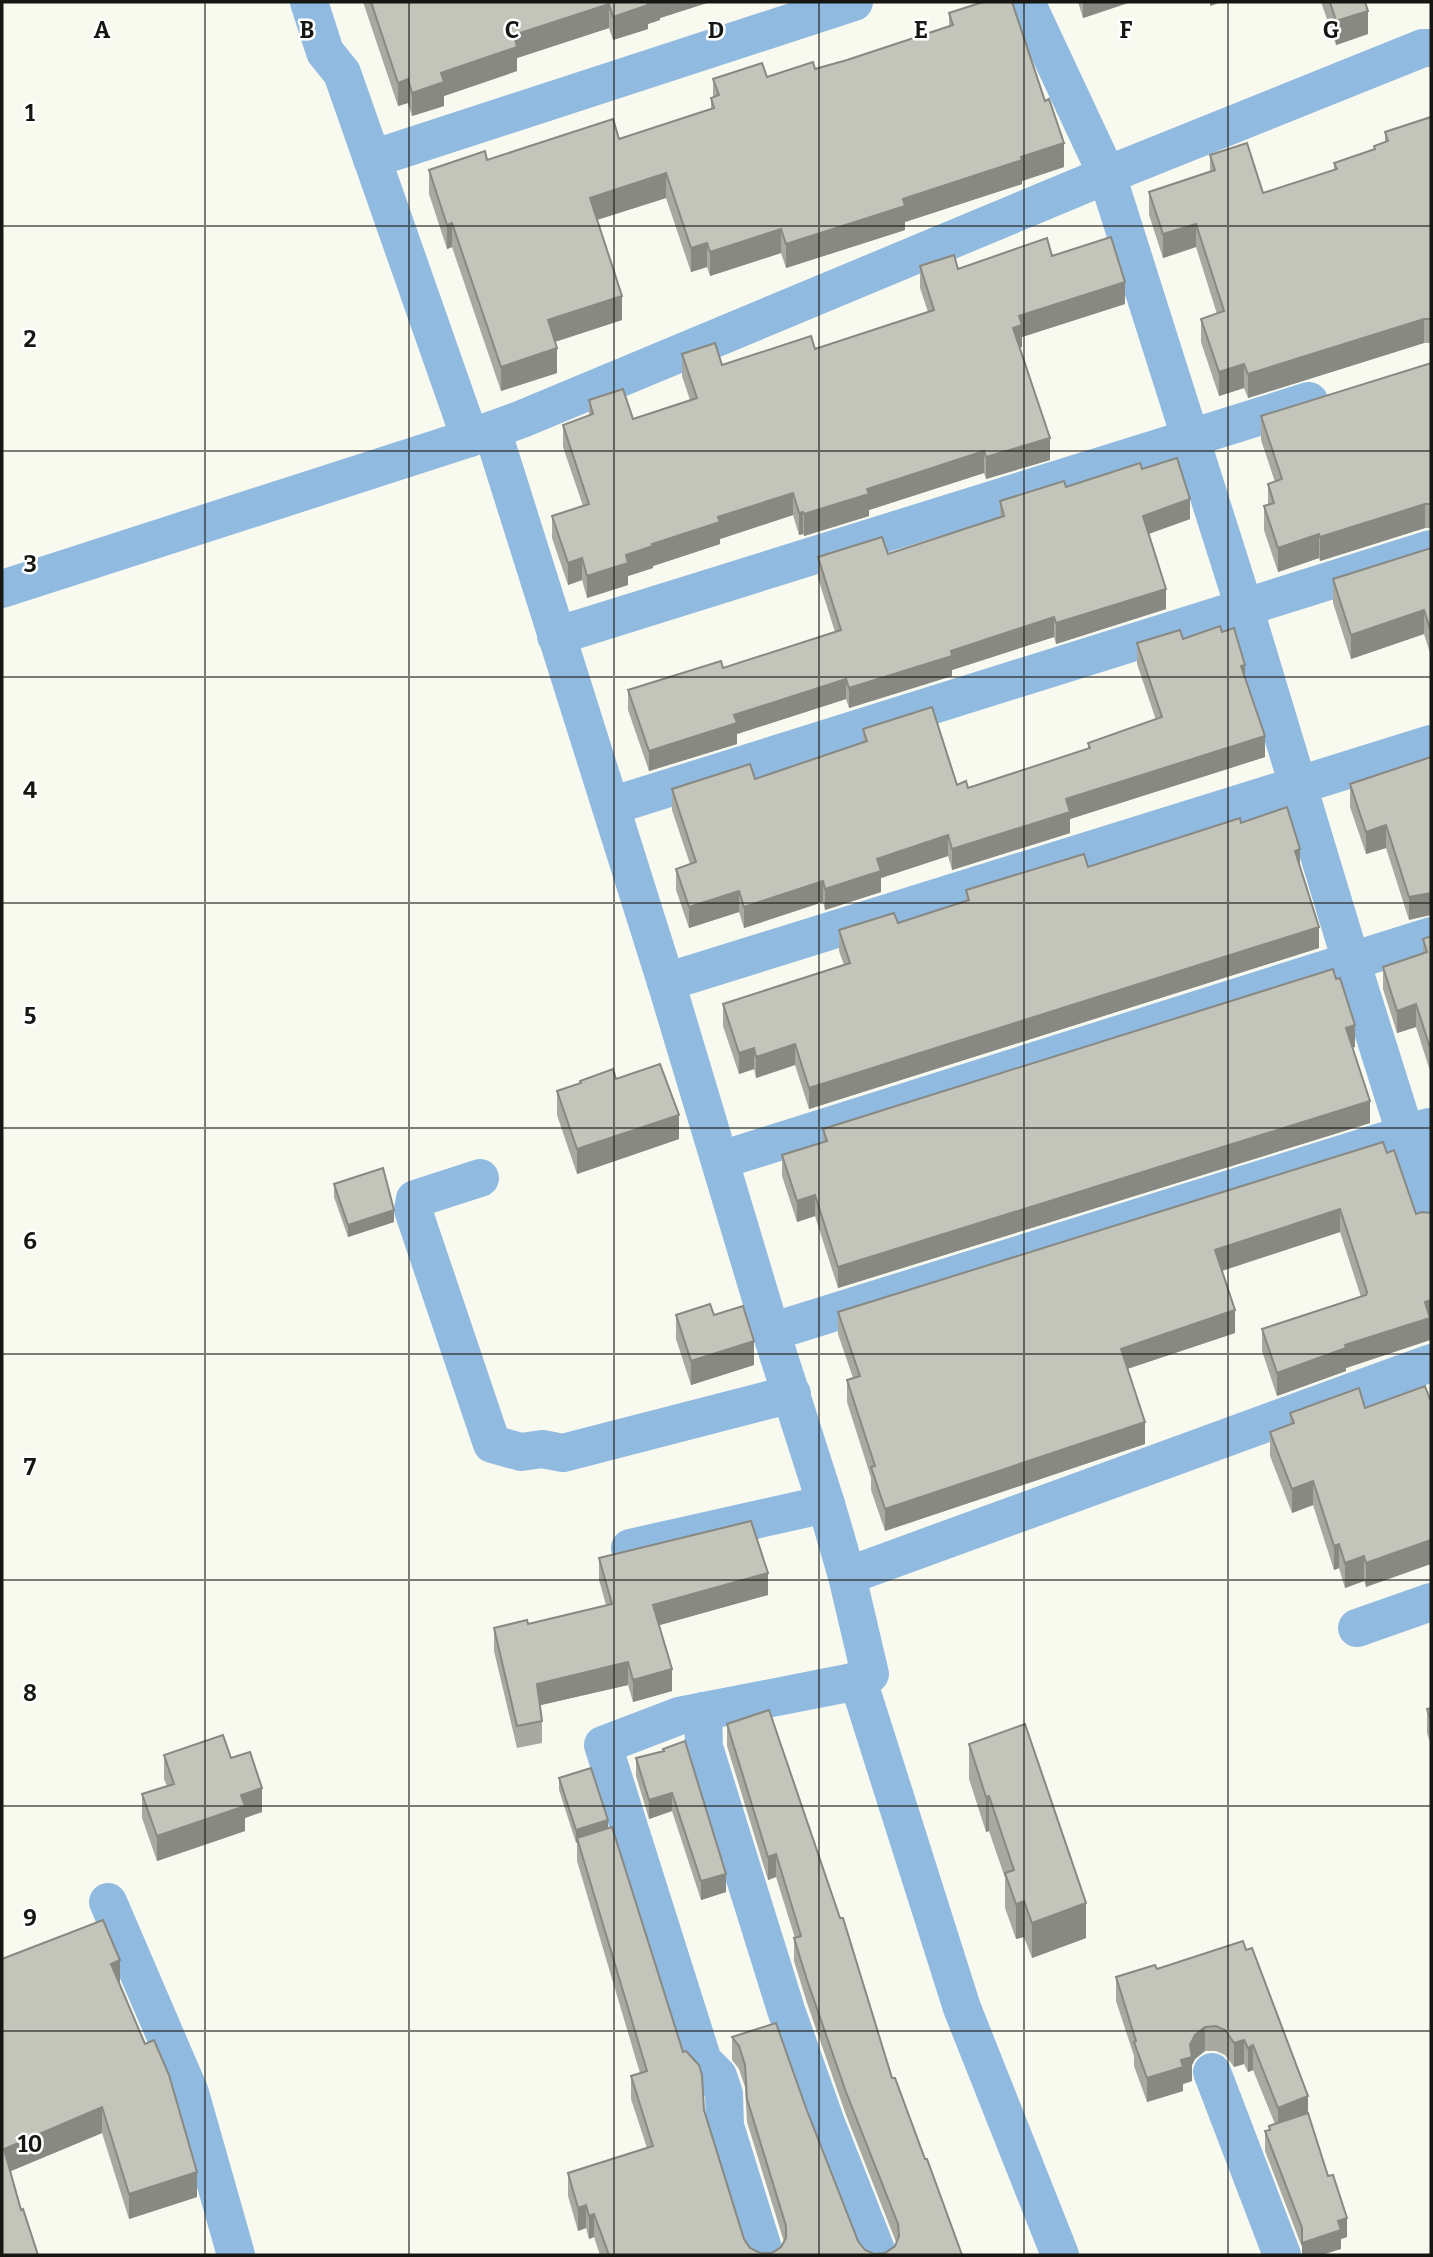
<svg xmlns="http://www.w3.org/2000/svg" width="1433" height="2257" font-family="Bitter,serif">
  <rect width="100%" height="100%" fill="#f8f9ef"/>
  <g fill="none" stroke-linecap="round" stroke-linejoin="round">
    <g stroke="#91bae1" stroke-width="38">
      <path d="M309 2 325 52 342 73 470 438"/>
      <path d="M1026 2 1107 175 1244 607 1351 961 1431 1215"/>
      <path d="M372 159 854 2"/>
      <path d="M492 430 666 982 771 1332 826 1504 847 1576 870 1674 853 1682 863 1696 962 2008 1060 2255"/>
      <path d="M2 589 470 438 522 419 1107 175 1423 48H1431"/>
      <path d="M556 636 1309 401"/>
      <path d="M611 806 1431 549"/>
      <path d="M666 982 1431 744"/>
      <path d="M721 1160 1431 936"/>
      <path d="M480 1178 415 1199 413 1210 492 1444 521 1452 542 1449 563 1453 792 1394"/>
      <path d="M771 1332 1429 1127"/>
      <path d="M630 1548 826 1504"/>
      <path d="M847 1576 1431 1363"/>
      <path d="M1357 1628 1431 1602"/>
      <path d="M703 1711 704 1747 786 2010 826 2123 878 2255"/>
      <path d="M108 1902 190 2093 236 2255"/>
      <path d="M1212 2072 1282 2255"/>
      <path d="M765 2255 725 2126 724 2094 718 2076 703 2061 603 1745 679 1716 853 1682"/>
    </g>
  </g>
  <g fill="#a8a9a0">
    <path d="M363 2H710L660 18V20L648 24V29L613 40 609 28 517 58V71L444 96V106L412 116 408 103 398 106Z"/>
    <path d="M1078 2H1131L1083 18Z"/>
    <path d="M1321 2H1365L1368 34 1336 45Z"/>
    <path d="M949 13 1064 167 1022 181V184L905 222V230L786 268 781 253 710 276 707 267 691 272 666 198 597 220 622 320 555 342 557 373 501 391 452 247 447 249 429 194V170L487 160 619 139 711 109V98L713 97V79L767 77 815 69 847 60 949 26Z"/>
    <path d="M1431 117V343H1424L1248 398 1244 388 1219 396 1201 342V319L1217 314 1196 247 1163 258 1149 215V192L1210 172V155L1263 193 1334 170V163L1374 150V146L1385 142V132Z"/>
    <path d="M1052 256 1125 304 1022 337V347H1019L1050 460 986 479 984 473 869 510V516L804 536 803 534 799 535 793 515 720 539V544L653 566V568L628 576V585L587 598 582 580 568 585 552 538V516L583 506 563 447V425L589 416V400L633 419 690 400 682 376V354L722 365 815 349 928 312 920 288V266L958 269Z"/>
    <path d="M1431 363V528H1425L1320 561 1319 558 1278 572 1264 530V506L1268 505V484L1275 482 1261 440V416Z"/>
    <path d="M1142 469 1190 519 1148 534 1166 609 1056 644 1054 637 952 670V676L849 708 846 699 737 734V744L649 771 628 710V690L723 668 835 632 818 578V557L888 554 1000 517V501L1066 487Z"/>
    <path d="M1431 548V656L1424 634 1351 659 1333 603V579Z"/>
    <path d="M1222 632 1245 679 1265 757 1070 819V833L952 870 948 856 881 878V892L825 910 823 902 744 928 739 912 689 928 676 890V869L690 864 672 810V789L755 779 863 742V729L957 785 968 788 1088 749V743L1156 720 1137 664V643L1183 639Z"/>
    <path d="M1431 757 1409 920 1386 848 1366 854 1350 807V784Z"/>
    <path d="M1241 823 1300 869 1319 948 809 1109 795 1065 756 1078 754 1069 739 1074 723 1026V1004L844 965 839 951V930L898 923 966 901V890L1088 867Z"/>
    <path d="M1431 936V1074L1416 1027 1397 1033 1383 989V967L1423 953V939Z"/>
    <path d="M1355 1047 1352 1048 1370 1123 838 1288 815 1216 797 1222 782 1176V1155L823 1142V1129Z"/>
    <path d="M616 1079 679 1139 577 1174 557 1115V1091L580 1084V1081Z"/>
    <path d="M1383 1142 1430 1323V1340L1346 1368V1371L1277 1396 1262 1351V1329L1361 1297 1340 1232 1222 1271 1235 1333 1127 1369 1145 1444 885 1531 871 1490V1478L847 1402V1380L853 1378 838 1334V1312Z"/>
    <path d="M334 1184 394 1222 348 1237 334 1197Z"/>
    <path d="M676 1315H714L754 1365 691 1385 676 1339Z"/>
    <path d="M1425 1386 1366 1587 1364 1581 1345 1588 1339 1568 1334 1570 1313 1505 1292 1513 1270 1456V1432L1290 1424V1413L1365 1408Z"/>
    <path d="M599 1558 768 1595 659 1625 672 1691 633 1702 628 1685 540 1705 542 1721V1743L517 1748 494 1651V1628L528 1624 606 1605 599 1580Z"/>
    <path d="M1431 1708V1745L1427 1733V1709Z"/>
    <path d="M727 1724 892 2078 962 2255H600L594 2237 589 2239 586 2228 578 2231 568 2196V2173L647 2148 631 2099V2076L640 2073 577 1861V1842L576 1843 559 1790V1778L608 1829 704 2110 744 2239 750 2248 760 2253H772L781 2247 784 2242 747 2122 745 2087 739 2069 732 2060V2037L806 2108 858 2241 865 2250 874 2254 885 2253 895 2246 896 2242 846 2115 807 2003 794 1961V1938H795L776 1877 768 1880 727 1746Z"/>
    <path d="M969 1744 1086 1938 1032 1958 1024 1937 1016 1939 1005 1908V1878L989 1831 986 1832 969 1779Z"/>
    <path d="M663 1751 726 1892 701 1900 672 1811 649 1819 636 1776V1758Z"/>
    <path d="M164 1755 231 1758 262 1812 245 1818V1831L157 1861 142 1818V1794L167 1786 164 1779Z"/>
    <path d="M1243 1941 1308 2114 1347 2237 1341 2239V2249L1302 2255V2247L1265 2151V2131L1269 2130V2126L1275 2124 1253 2070 1248 2072 1244 2064 1234 2067 1225 2055 1216 2051H1205L1195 2059 1192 2065V2081L1183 2084V2091L1147 2102 1134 2066V2056L1116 2001V1977L1157 1969Z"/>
    <path d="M2 1959 120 1986 197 2197 129 2219 102 2133 10 2171 21 2210 2 2255Z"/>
  </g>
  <g fill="#888982">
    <path d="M647 2H710L660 18V20L648 24V29L613 40V17Z"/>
    <path d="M1083 2H1131L1083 18Z"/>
    <path d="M1210 2H1222L1210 6Z"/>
    <path d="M609 4V28L517 58V71L444 96V106L412 116V93L441 73 514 35Z"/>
    <path d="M1368 11V34L1336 45V21Z"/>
    <path d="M408 79V103L398 106V83Z"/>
    <path d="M1064 143V167L1022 181V184L905 222V230L786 268V244L903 199Z"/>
    <path d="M666 173V198L590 222V198Z"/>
    <path d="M452 223V247L447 249V225Z"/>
    <path d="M1196 224V247L1163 258V234Z"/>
    <path d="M781 229V253L710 276V252Z"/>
    <path d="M707 243V267L691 272V248Z"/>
    <path d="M1125 282V304L1022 337V347L1013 350V328L1019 316Z"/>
    <path d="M622 296V320L548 344V320Z"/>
    <path d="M1424 319V343L1248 398V374Z"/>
    <path d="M557 348V373L501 391V367Z"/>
    <path d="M1244 364V388L1219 396V372Z"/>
    <path d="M1050 438V460L986 479V457Z"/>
    <path d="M984 451V473L869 510V516L804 536V514L867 489Z"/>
    <path d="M793 493V515L720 539V544L653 566V568L628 576V585L587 598V576L626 555 718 517Z"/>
    <path d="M1190 499V519L1143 536V516Z"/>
    <path d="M1425 504V528L1320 561V537Z"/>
    <path d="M803 512V534L799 535V513Z"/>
    <path d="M1319 534V558L1278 572V548Z"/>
    <path d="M582 558V580L568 585V563Z"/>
    <path d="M1166 589V609L1056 644V623Z"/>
    <path d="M1424 610V634L1351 659V635Z"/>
    <path d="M1054 617V637L952 670V676L849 708V688L951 651Z"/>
    <path d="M1245 665V686L1241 666Z"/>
    <path d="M846 679V699L737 734V744L649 771V751L734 715Z"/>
    <path d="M1265 736V757L1070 819V833L952 870V849L1066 799Z"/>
    <path d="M1386 825V848L1366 854V832Z"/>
    <path d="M948 835V856L881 878V892L825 910V889L877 859Z"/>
    <path d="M1300 849V871L1295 851Z"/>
    <path d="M823 881V902L744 928V907Z"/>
    <path d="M739 891V912L689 928V907Z"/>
    <path d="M1431 893V915L1409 920V897Z"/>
    <path d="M1319 927V948L809 1109V1088Z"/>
    <path d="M1416 1004V1027L1397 1033V1011Z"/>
    <path d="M1355 1025V1047L1346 1050V1028Z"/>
    <path d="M795 1044V1065L756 1078V1057Z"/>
    <path d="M754 1048V1069L739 1074V1053Z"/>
    <path d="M1370 1101V1123L838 1288V1267Z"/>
    <path d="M679 1115V1139L577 1174V1149Z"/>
    <path d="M815 1195V1216L797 1222V1201Z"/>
    <path d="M1340 1209V1232L1215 1273V1250Z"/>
    <path d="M394 1210V1222L348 1237V1225Z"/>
    <path d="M1431 1300 1430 1340 1346 1368V1371L1277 1396V1373L1345 1345 1425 1302Z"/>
    <path d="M1235 1310V1333L1121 1371V1349Z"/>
    <path d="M754 1341V1365L691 1385V1361Z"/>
    <path d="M1145 1422V1444L885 1531V1509Z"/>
    <path d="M1313 1481V1505L1292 1513V1489Z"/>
    <path d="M1431 1540V1564L1366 1587V1563Z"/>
    <path d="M1339 1544V1568L1334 1570V1546Z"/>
    <path d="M1364 1556V1581L1345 1588V1563Z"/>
    <path d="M768 1573V1595L653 1627V1605Z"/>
    <path d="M628 1662V1685L537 1706V1684Z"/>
    <path d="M672 1669V1691L633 1702V1680Z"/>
    <path d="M262 1788V1812L245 1818V1831L157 1861V1836L241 1795Z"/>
    <path d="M672 1793V1811L649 1819V1800Z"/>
    <path d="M989 1796V1831L986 1832V1797Z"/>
    <path d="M608 1820V1832L577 1838V1842L576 1843V1830Z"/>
    <path d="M776 1854V1877L768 1880V1857Z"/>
    <path d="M726 1874V1892L701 1900V1881Z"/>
    <path d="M1024 1901V1937L1016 1939V1904Z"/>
    <path d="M1086 1903V1938L1032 1958V1923Z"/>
    <path d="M120 1960V1986L111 1964Z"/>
    <path d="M1205 2027V2051L1195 2059 1192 2065V2081L1183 2084V2091L1147 2102V2078L1181 2060 1190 2045 1195 2035Z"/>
    <path d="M1244 2040V2064L1234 2067V2043Z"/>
    <path d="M1253 2045V2070L1248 2072V2048Z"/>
    <path d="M1308 2096V2120L1278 2132V2108Z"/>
    <path d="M102 2107V2133L4 2174V2149Z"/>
    <path d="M197 2172V2197L129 2219V2194Z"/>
    <path d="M586 2205V2228L578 2231V2208Z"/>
    <path d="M594 2214V2237L589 2239V2216Z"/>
    <path d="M1347 2218V2237L1341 2239V2249L1322 2255H1302V2243L1338 2221Z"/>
  </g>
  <g fill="#c3c4ba" stroke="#888982" stroke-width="2">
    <path d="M371 2H647L648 5 613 17 609 4 514 35 517 47 441 73 444 82 412 93 408 79 398 83Z"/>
    <path d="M983 2H1012L1045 101 1049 99 1064 143 1021 157 1022 160 903 199 905 206 786 244 781 229 710 252 707 243 691 248 666 173 590 198 622 296 548 320 557 348 501 367 452 223 447 225 429 170 485 151 487 160 613 119 619 139 714 108 711 98 719 95 713 79 762 63 767 77 813 62 815 69 847 60 953 25 949 13Z"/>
    <path d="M1330 2H1365L1368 11 1336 21Z"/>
    <path d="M1431 117V319H1424L1248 374 1244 364 1219 372 1201 319 1224 311 1196 224 1163 234 1149 192 1215 170 1210 155 1247 143 1263 193 1337 169 1334 163 1375 149 1374 146 1388 141 1385 132Z"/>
    <path d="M1111 237 1125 282 1019 316 1022 325 1013 328 1050 438 986 457 984 451 867 489 869 494 804 514 803 512 799 513 793 493 718 517 720 522 652 544 653 546 626 555 628 563 587 576 582 558 568 563 552 516 589 504 563 425 593 414 589 400 623 389 633 419 697 398 682 354 715 343 722 365 811 336 815 349 934 310 920 266 954 255 958 269 1047 238 1052 256Z"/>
    <path d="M1431 363V504H1425L1320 537 1319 534 1278 548 1264 506 1274 503 1268 484 1282 479 1261 416Z"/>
    <path d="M1177 458 1190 499 1143 516 1166 589 1056 623 1054 617 951 651 952 656 849 688 846 679 734 715 737 723 649 751 628 690 721 661 723 668 841 630 818 557 882 537 888 554 1004 516 1000 501 1064 481 1066 487 1140 463 1142 469Z"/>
    <path d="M1431 548V632L1424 610 1351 635 1333 579Z"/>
    <path d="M1220 626 1222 632 1234 628 1245 665 1241 666 1265 736 1066 799 1070 812 952 849 948 835 877 859 881 871 825 889 823 881 744 907 739 891 689 907 676 869 696 862 672 789 750 764 755 779 867 741 863 729 932 707 957 785 966 781 968 788 1090 748 1088 743 1162 717 1137 643 1180 630 1183 639Z"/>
    <path d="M1431 757V893L1409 897 1386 825 1366 832 1350 784Z"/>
    <path d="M1287 807 1300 849 1295 851 1319 927 809 1088 795 1044 756 1057 754 1048 739 1053 723 1004 850 963 839 930 894 913 898 923 969 900 966 890 1084 854 1088 867 1240 818 1241 823Z"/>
    <path d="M1431 936V1051L1416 1004 1397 1011 1383 967 1427 952 1423 939Z"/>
    <path d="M1333 969 1336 979 1340 978 1355 1025 1346 1028 1370 1101 838 1267 815 1195 797 1201 782 1155 827 1141 823 1129Z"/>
    <path d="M660 1064 679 1115 577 1149 557 1091 581 1083 580 1081 613 1069 616 1079Z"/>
    <path d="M1383 1142 1387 1153 1394 1150 1416 1214 1422 1212 1431 1213V1300L1425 1302 1430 1318 1345 1345 1346 1348 1277 1373 1262 1329 1366 1295 1367 1292 1340 1209 1215 1250 1235 1310 1121 1349 1145 1422 885 1509 871 1467 875 1466 847 1380 860 1376 838 1312Z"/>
    <path d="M383 1168 394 1210 348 1225 334 1184Z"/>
    <path d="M710 1304 714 1315 743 1306 754 1341 691 1361 676 1315Z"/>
    <path d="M1425 1386 1431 1402V1540L1366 1563 1364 1556 1345 1563 1339 1544 1334 1546 1313 1481 1292 1489 1270 1432 1294 1423 1290 1413 1359 1388 1365 1408Z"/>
    <path d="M751 1521 768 1573 653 1605 672 1669 633 1680 628 1662 537 1684 542 1721 517 1726 494 1628 527 1620 528 1624 612 1604 599 1558Z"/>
    <path d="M1431 1708V1721L1427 1709Z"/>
    <path d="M769 1710 840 1918H843L892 2078H895L925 2159H927L962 2255H609L594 2214 589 2216 586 2205 578 2208 568 2173 653 2146 631 2076 647 2071 577 1838 612 1827 683 2052 686 2051 699 2065 702 2075 704 2110 744 2239 750 2248 760 2253H772L781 2247 786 2238V2226L747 2099 745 2065 739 2046 732 2037 776 2023 806 2108 858 2241 865 2250 874 2254 885 2253 895 2246 899 2236 898 2224 846 2092 807 1980 794 1938 801 1936 776 1854 768 1857 727 1724Z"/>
    <path d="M1025 1724 1086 1903 1032 1923 1024 1901 1016 1904 1005 1873 1014 1870 989 1796 986 1797 969 1744Z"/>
    <path d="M223 1735 231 1758 250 1752 262 1788 241 1795 245 1806 157 1836 142 1794 174 1784 164 1755Z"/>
    <path d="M685 1741 726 1874 701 1881 672 1793 649 1800 636 1758 664 1751 663 1749Z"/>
    <path d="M591 1768 608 1820 576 1830 559 1778Z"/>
    <path d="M103 1920 120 1960 111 1964 145 2044 154 2040 169 2075 197 2172 129 2194 102 2107 4 2149 21 2210 23 2209 38 2255H2V1959Z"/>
    <path d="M1243 1941 1246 1950 1252 1948 1308 2096 1278 2108 1253 2045 1248 2048 1244 2040 1234 2043 1225 2030 1216 2026 1205 2027 1195 2035 1190 2045 1192 2057 1181 2060 1183 2067 1147 2078 1134 2042 1136 2041 1116 1977 1155 1965 1157 1969Z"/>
    <path d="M1308 2113 1328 2176 1333 2175 1347 2218 1338 2221 1341 2230 1302 2243V2228L1265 2131 1270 2130 1269 2126Z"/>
  </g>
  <path fill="none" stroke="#161613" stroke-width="2" stroke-opacity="0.55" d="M205 2V2255M409 2V2255M614 2V2255M819 2V2255M1024 2V2255M1228 2V2255M2 226H1431M2 451H1431M2 677H1431M2 903H1431M2 1128H1431M2 1354H1431M2 1580H1431M2 1806H1431M2 2031H1431"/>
  <g font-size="23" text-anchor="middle" font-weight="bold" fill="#161613" stroke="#fff" stroke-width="5" stroke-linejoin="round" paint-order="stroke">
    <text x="102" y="38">A</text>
    <text x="307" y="38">B</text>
    <text x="512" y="38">C</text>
    <text x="716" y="38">D</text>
    <text x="921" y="38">E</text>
    <text x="1126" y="38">F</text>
    <text x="1331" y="38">G</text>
    <text x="30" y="121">1</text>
    <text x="30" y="347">2</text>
    <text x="30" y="572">3</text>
    <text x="30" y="798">4</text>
    <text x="30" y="1024">5</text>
    <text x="30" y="1249">6</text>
    <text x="30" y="1475">7</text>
    <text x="30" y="1701">8</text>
    <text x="30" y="1926">9</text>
    <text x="30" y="2152">10</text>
  </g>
  <rect width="1433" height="2257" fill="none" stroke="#161613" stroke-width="7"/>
</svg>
